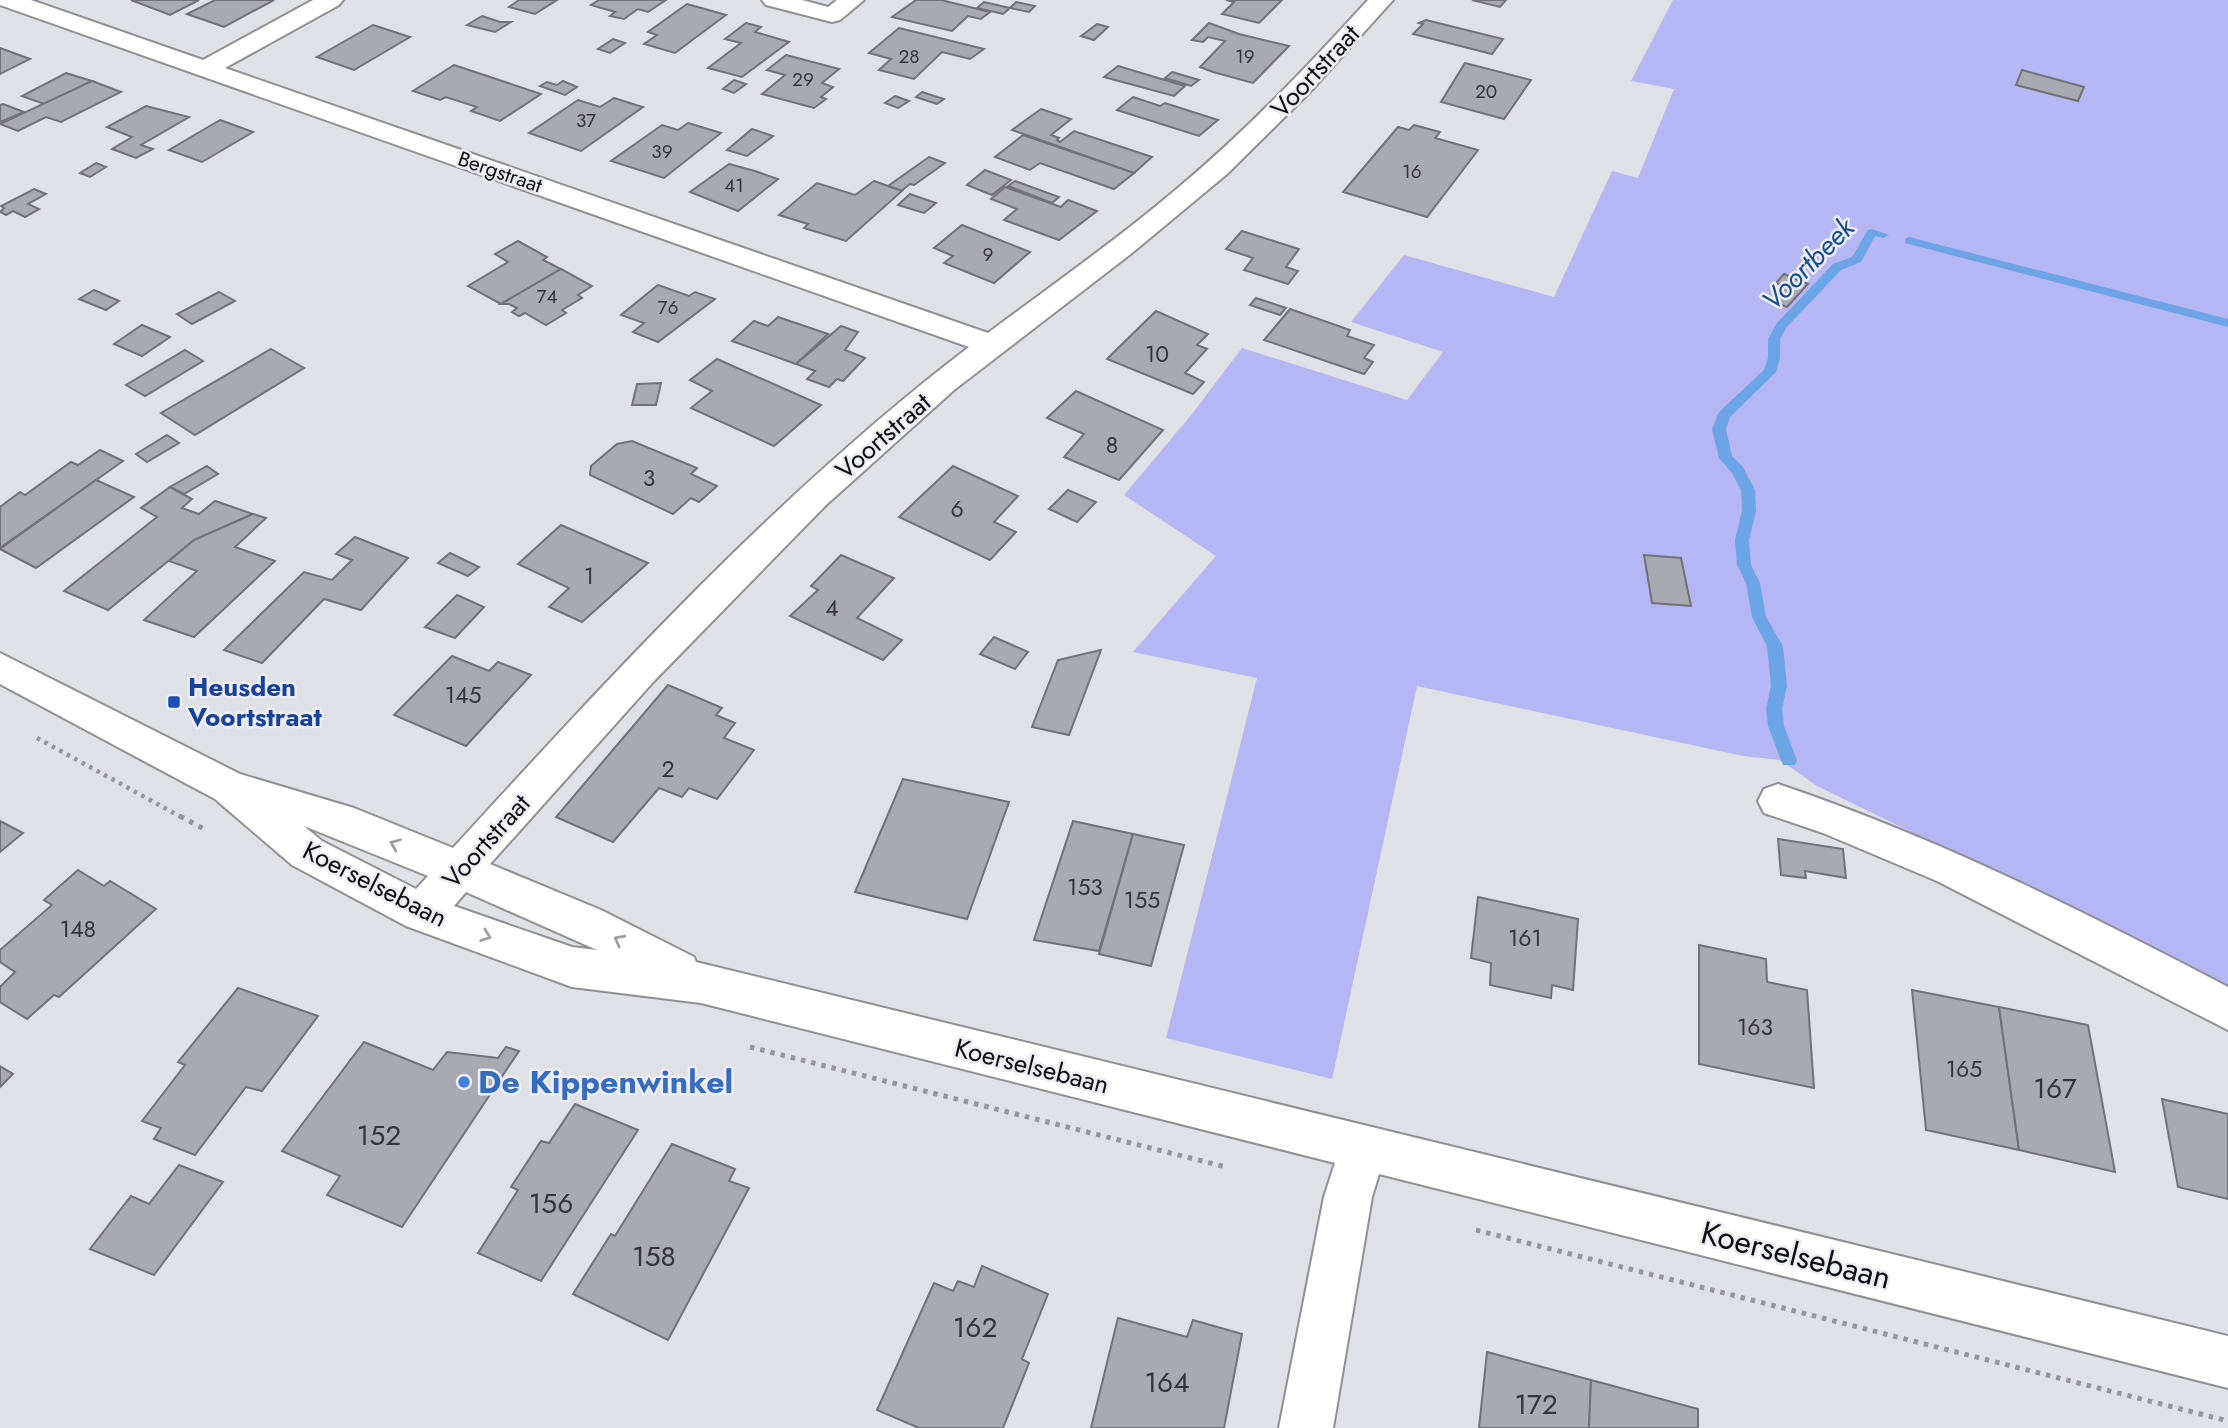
<svg xmlns="http://www.w3.org/2000/svg" width="2228" height="1428" font-family="Jost,sans-serif">
  <rect width="100%" height="100%" fill="#e0e0e7"/>
  <path fill="#b5b6f3" d="M1673 0H2228V987L1817 786 1780 760 1743 756 1417 686 1332 1079 1166 1038 1257 678 1133 652 1216 556 1124 495 1192 414 1242 348 1407 400 1443 352 1351 322 1404 255 1554 297 1612 171 1638 178 1674 89 1631 81Z"/>
  <g fill="none" stroke-linecap="round" stroke-linejoin="round">
    <g fill="#6ca4e6" fill-rule="evenodd">
      <path d="M1872 229 1889 235 1883 238 1875 236 1861 262 1841 270 1786 328 1780 339V358L1776 372 1730 417 1726 429 1732 456 1743 467 1755 490 1756 511 1749 540 1751 565 1760 583 1766 617 1783 646 1787 686 1782 709 1784 726 1797 760 1795 765H1783L1768 726 1766 709 1771 686 1767 646 1752 617 1746 583 1737 565 1735 540 1742 511 1741 490 1732 473 1719 458 1712 429 1719 412 1764 370 1768 358V339L1777 323 1833 264 1852 257 1868 230Z"/>
      <path d="M1909 237 2228 319V327L1905 243V239Z"/>
    </g>
  </g>
  <g fill="#a9aab1" stroke="#717177" stroke-width="2">
    <path d="M131 0H199L170 15Z"/>
    <path d="M215 0H274L224 27 187 14Z"/>
    <path d="M519 0H557L535 14 509 7Z"/>
    <path d="M599 0H666L648 12 638 9 624 19 610 16 615 12 591 5Z"/>
    <path d="M916 0H941L990 12 981 19 968 16 952 31 892 17Z"/>
    <path d="M1226 0H1282L1259 23 1222 14 1234 2Z"/>
    <path d="M1472 0H1506L1500 7Z"/>
    <path d="M984 2 1010 8 1003 14 977 8Z"/>
    <path d="M1016 2 1035 6 1029 12 1010 8Z"/>
    <path d="M687 4 726 15 675 53 644 44 657 35 648 32Z"/>
    <path d="M482 16 500 22H511L495 32 467 25Z"/>
    <path d="M1426 20 1503 39 1492 54 1413 34 1423 24 1419 23Z"/>
    <path d="M746 23 761 27 755 32 789 42 742 77 708 68 741 43 725 39Z"/>
    <path d="M1209 23 1239 34 1289 46 1253 83 1213 72 1200 67 1225 41 1208 37 1203 42 1192 40Z"/>
    <path d="M1097 24 1108 27 1094 40 1081 36Z"/>
    <path d="M373 25 410 37 354 70 317 57Z"/>
    <path d="M899 28 984 49 970 59 942 52 914 79 879 70 891 59 869 53Z"/>
    <path d="M613 39 625 43 610 53 598 49Z"/>
    <path d="M0 48 30 59 0 74Z"/>
    <path d="M786 55 839 69 822 83 833 87 821 97 826 99 814 108 762 94 785 75 767 70Z"/>
    <path d="M1465 63 1531 80 1504 119 1441 102Z"/>
    <path d="M454 65 541 94 500 121 471 111 477 107 446 97 440 100 413 91Z"/>
    <path d="M1118 66 1185 86 1174 96 1104 77Z"/>
    <path d="M2022 70 2084 87 2078 101 2016 85Z"/>
    <path d="M1172 72 1199 80 1191 86 1165 78Z"/>
    <path d="M66 73 92 81 47 105 22 96Z"/>
    <path d="M734 80 746 84 734 93 723 89Z"/>
    <path d="M92 81 121 92 61 122 46 117 18 131 0 124Z"/>
    <path d="M563 81 577 87 565 95 540 86 547 82 557 85Z"/>
    <path d="M922 92 944 99 937 104 916 97Z"/>
    <path d="M895 96 909 101 898 108 885 103Z"/>
    <path d="M1133 97 1160 106 1165 103 1218 120 1199 136 1117 110Z"/>
    <path d="M614 98 643 107 581 151 529 133 578 100 600 107Z"/>
    <path d="M3 104 24 112 0 122V105Z"/>
    <path d="M146 106 189 117 141 145 153 149 136 158 112 149 132 137 107 127Z"/>
    <path d="M1041 109 1071 119 1051 135 1059 138 1057 140 1060 142 1074 131 1152 157 1134 173 1012 130Z"/>
    <path d="M220 120 253 132 202 162 169 150Z"/>
    <path d="M688 123 721 133 664 178 611 161 662 125 678 130Z"/>
    <path d="M1414 125 1440 132 1435 138 1478 150 1427 217 1343 192 1398 127 1409 130Z"/>
    <path d="M752 129 773 136 747 156 727 150Z"/>
    <path d="M1023 135 1134 173 1114 189 1040 163 1030 170 995 157Z"/>
    <path d="M929 157 945 163 914 185 910 184 901 191 888 186Z"/>
    <path d="M96 163 106 167 90 177 80 173Z"/>
    <path d="M729 164 755 171 778 179 738 211 690 192Z"/>
    <path d="M985 170 1011 180 992 195 967 185Z"/>
    <path d="M874 181 902 191 846 241 804 228 808 224 779 215 817 183 855 195Z"/>
    <path d="M1015 181 1059 197 1052 203 1008 186Z"/>
    <path d="M1005 187 1061 207 1068 200 1097 211 1059 240 1004 220 1017 209 991 199Z"/>
    <path d="M34 189 46 194 28 204 39 209 25 217 13 211 6 215 0 212 4 208 1 206Z"/>
    <path d="M910 194 936 203 924 213 898 205Z"/>
    <path d="M962 225 1030 252 994 283 944 263 953 256 934 248Z"/>
    <path d="M1242 231 1299 249 1286 267 1298 271 1288 284 1244 270 1253 258 1226 249Z"/>
    <path d="M518 241 547 257 543 260 561 269 501 304 468 286 508 262 495 254Z"/>
    <path d="M561 269 592 286 578 295 582 298 562 310 566 313 546 325 525 313 519 316 512 312 517 308 509 304H501Z"/>
    <path d="M1784 274 1808 284 1787 307 1770 301 1782 285 1776 283Z"/>
    <path d="M658 285 689 296 695 292 715 299 658 342 633 332 644 323 621 315Z"/>
    <path d="M94 290 119 301 106 310 79 299Z"/>
    <path d="M219 292 235 301 192 324 177 314Z"/>
    <path d="M1256 298 1286 308 1280 315 1250 305Z"/>
    <path d="M1290 309 1350 330 1347 336 1374 345 1364 358 1373 362 1364 374 1264 340Z"/>
    <path d="M1156 311 1208 334 1197 345 1207 349 1185 373 1204 382 1193 394 1107 359Z"/>
    <path d="M778 317 828 334 796 364 732 341 754 321 768 326Z"/>
    <path d="M142 325 170 337 142 356 114 344Z"/>
    <path d="M841 326 858 332 845 350 865 358 843 381 837 379 829 387 807 379 815 371 796 364Z"/>
    <path d="M271 349 304 368 195 435 161 413Z"/>
    <path d="M185 350 203 361 145 396 126 385Z"/>
    <path d="M717 359 821 405 774 446 691 408 712 391 690 380Z"/>
    <path d="M661 383 656 405H632L637 384Z"/>
    <path d="M1076 391 1163 430 1119 480 1064 457 1084 434 1047 418Z"/>
    <path d="M167 435 179 443 147 462 136 454Z"/>
    <path d="M632 441 697 468 691 474 717 486 699 502 691 498 673 514 590 475 591 466 617 444Z"/>
    <path d="M100 450 123 461 0 548V507L20 492 25 495 71 462 78 465Z"/>
    <path d="M207 466 218 474 184 494 170 487Z"/>
    <path d="M953 466 1018 496 994 522 1016 532 990 560 899 517Z"/>
    <path d="M96 480 134 497 36 568 0 549Z"/>
    <path d="M170 487 192 499 182 508 199 514 215 501 253 514 194 540 108 610 64 591 157 517 141 508Z"/>
    <path d="M1068 490 1096 502 1077 522 1049 509Z"/>
    <path d="M253 514 266 518 235 547 275 561 194 637 144 620 197 571 169 561 194 540Z"/>
    <path d="M561 525 648 563 582 622 549 607 569 588 518 564Z"/>
    <path d="M355 537 408 558 361 610 324 599 262 663 224 650 304 572 332 580 352 560 336 554Z"/>
    <path d="M450 553 479 567 468 576 438 563Z"/>
    <path d="M841 555 894 578 857 618 902 640 883 660 790 616 818 590 811 586Z"/>
    <path d="M1644 555 1681 558 1691 606 1652 603Z"/>
    <path d="M457 595 484 607 455 638 425 627Z"/>
    <path d="M994 637 1028 652 1015 669 980 654Z"/>
    <path d="M1101 650 1069 735 1032 727 1058 660Z"/>
    <path d="M452 656 489 671 498 662 531 675 466 746 394 715Z"/>
    <path d="M668 685 722 708 716 715 735 723 724 738 754 750 717 799 689 788 682 797 659 788 613 842 556 817Z"/>
    <path d="M903 779 1009 802 967 919 855 892Z"/>
    <path d="M0 821 23 833 0 852Z"/>
    <path d="M1073 821 1133 834 1099 951 1034 940Z"/>
    <path d="M1133 834 1184 845 1151 966 1099 954Z"/>
    <path d="M1778 839 1843 849 1846 878 1805 871 1806 878 1781 875Z"/>
    <path d="M78 870 104 886 110 881 156 909 59 997 54 995 27 1019 0 1002V987L15 972 0 962V950L52 905 44 900Z"/>
    <path d="M1478 897 1578 919 1573 990 1552 985 1551 998 1490 985 1491 963 1471 958Z"/>
    <path d="M1699 945 1766 959 1767 982 1807 990 1814 1088 1699 1064Z"/>
    <path d="M238 988 318 1016 262 1091 246 1087 195 1155 154 1139 161 1128 142 1121 185 1065 178 1062Z"/>
    <path d="M1912 990 1999 1007 2019 1150 1926 1130Z"/>
    <path d="M1999 1007 2088 1025 2115 1172 2019 1150Z"/>
    <path d="M364 1042 433 1070 447 1052 498 1058 506 1047 519 1051 402 1227 327 1195 340 1176 282 1151Z"/>
    <path d="M0 1066 13 1074 0 1087Z"/>
    <path d="M2162 1099 2228 1114V1199L2178 1187Z"/>
    <path d="M575 1104 638 1130 541 1281 478 1253 518 1190 511 1187 541 1141 549 1143Z"/>
    <path d="M672 1144 735 1169 729 1181 749 1188 668 1340 573 1294 611 1234 615 1236Z"/>
    <path d="M179 1165 223 1182 154 1275 90 1249 131 1196 149 1204Z"/>
    <path d="M982 1266 1048 1294 1022 1359 1029 1363 1003 1428H919L877 1410 934 1283 953 1291 958 1281 974 1287Z"/>
    <path d="M1118 1318 1187 1337 1193 1320 1242 1334 1224 1428H1091Z"/>
    <path d="M1487 1352 1591 1380 1589 1428H1479Z"/>
    <path d="M1591 1380 1698 1409V1428H1589Z"/>
  </g>
  <g fill="none" stroke-linecap="round" stroke-linejoin="round">
    <defs>
      <g id="minor">
        <path d="M0 0H31L203 60 313 0H343L339 5 225 68 988 333C1052 285 1118 239 1179 187 1247 130 1308 66 1368 0H1393L1310 92 1227 174 1132 253 954 390 826 505 654 681 490 864 601 910 694 957 696 962 2228 1336V1388L1379 1174 1372 1197 1333 1428H1279L1324 1197 1335 1163 701 1003 572 987 406 926 292 865 215 799 0 684V653L240 774 354 808 453 848C614 672 778 493 969 347L0 5ZM304 826 428 876 416 889 322 841ZM466 892 597 950 572 947 454 906Z"/>
        <path d="M762 0H802L828 7 837 0H864L840 20 832 22 766 5Z"/>
        <path d="M1778 784C1936 837 2081 910 2228 987V1030L1937 881 1823 833 1764 813 1758 801 1764 789Z"/>
      </g>
    </defs>
    <use href="#minor" stroke="#8f8f96" stroke-width="4"/>
    <path stroke="#95959a" stroke-width="4.5" stroke-dasharray="3.5 5" stroke-linecap="butt" d="M37 738 183 818"/>
    <g stroke="#95959a" stroke-width="5" stroke-dasharray="4.5 6" stroke-linecap="butt">
      <path d="M180 816 204 829"/>
      <path d="M750 1047 1226 1167"/>
      <path d="M1476 1230 2228 1421"/>
    </g>
    <use href="#minor" fill="#fff" fill-rule="evenodd"/>
  </g>
  <defs><path id="oneway-chevron" d="M-2-3.5L2.5 0L-2 3.5" fill="none" stroke-width="1.6" stroke-linecap="round" stroke-linejoin="round" transform="scale(1.75)"/></defs>
  <g stroke="#9f9fa0">
    <use href="#oneway-chevron" transform="translate(395 844) rotate(-157)"/>
    <use href="#oneway-chevron" transform="translate(486 936) rotate(20)"/>
    <use href="#oneway-chevron" transform="translate(619 940) rotate(-152)"/>
  </g>
  <rect fill="#1a4fb4" stroke="#ededf5" stroke-width="2.5" x="167" y="695" width="14" height="14" rx="3.5"/>
  <circle fill="#3f7fe0" stroke="#ededf5" stroke-width="2.5" cx="464" cy="1082" r="7"/>
  <g text-anchor="middle" dominant-baseline="central" stroke-width="5" stroke-linejoin="round" paint-order="stroke">
    <g font-size="19" fill="#353539">
      <text x="909" y="56">28</text>
      <text x="1245" y="56">19</text>
      <text x="803" y="79">29</text>
      <text x="1486" y="91">20</text>
      <text x="586" y="120">37</text>
      <text x="662" y="151">39</text>
      <text x="1412" y="171">16</text>
      <text x="734" y="185">41</text>
      <text x="988" y="254">9</text>
      <text x="547" y="296">74</text>
      <text x="668" y="307">76</text>
    </g>
    <g font-size="21" fill="#0e0e11" stroke="#ededf5">
      <text transform="translate(500 172) rotate(19)">Bergstraat</text>
    </g>
    <g font-size="23" fill="#353539">
      <text x="1157" y="354">10</text>
      <text x="1112" y="445">8</text>
      <text x="649" y="478">3</text>
      <text x="957" y="509">6</text>
      <text x="589" y="576">1</text>
      <text x="832" y="608">4</text>
      <text x="463" y="695">145</text>
      <text x="668" y="769">2</text>
      <text x="1085" y="887">153</text>
      <text x="1142" y="900">155</text>
      <text x="78" y="929">148</text>
      <text x="1525" y="938">161</text>
      <text x="1755" y="1027">163</text>
      <text x="1964" y="1069">165</text>
    </g>
    <g font-size="26" fill="#0e0e11" stroke="#ededf5">
      <text transform="translate(1315 71) rotate(-47)">Voortstraat</text>
      <text transform="translate(883 436) rotate(-41)">Voortstraat</text>
      <text transform="translate(486 841) rotate(-48)">Voortstraat</text>
      <text transform="translate(375 884) rotate(27)">Koerselsebaan</text>
      <text transform="translate(1032 1066) rotate(14)">Koerselsebaan</text>
    </g>
    <g font-size="26" font-weight="bold" fill="#164399" stroke="#ededf5" text-anchor="start">
      <text x="188" y="687">Heusden<tspan x="188" dy="30">Voortstraat</tspan></text>
    </g>
    <g font-size="28" font-style="italic" fill="#174f8b" stroke="#ededf5">
      <text transform="translate(1808 264) rotate(-45)">Voortbeek</text>
    </g>
    <g font-size="28" fill="#353539">
      <text x="2055" y="1088">167</text>
      <text x="379" y="1135">152</text>
      <text x="551" y="1203">156</text>
      <text x="654" y="1256">158</text>
      <text x="975" y="1327">162</text>
      <text x="1167" y="1382">164</text>
      <text x="1536" y="1404">172</text>
    </g>
    <g font-size="32" font-weight="bold" fill="#366cbe" stroke="#ededf5" text-anchor="start">
      <text x="478" y="1082">De Kippenwinkel</text>
    </g>
    <g font-size="32" fill="#0e0e11" stroke="#ededf5">
      <text transform="translate(1796 1255) rotate(14)">Koerselsebaan</text>
    </g>
  </g>
</svg>
